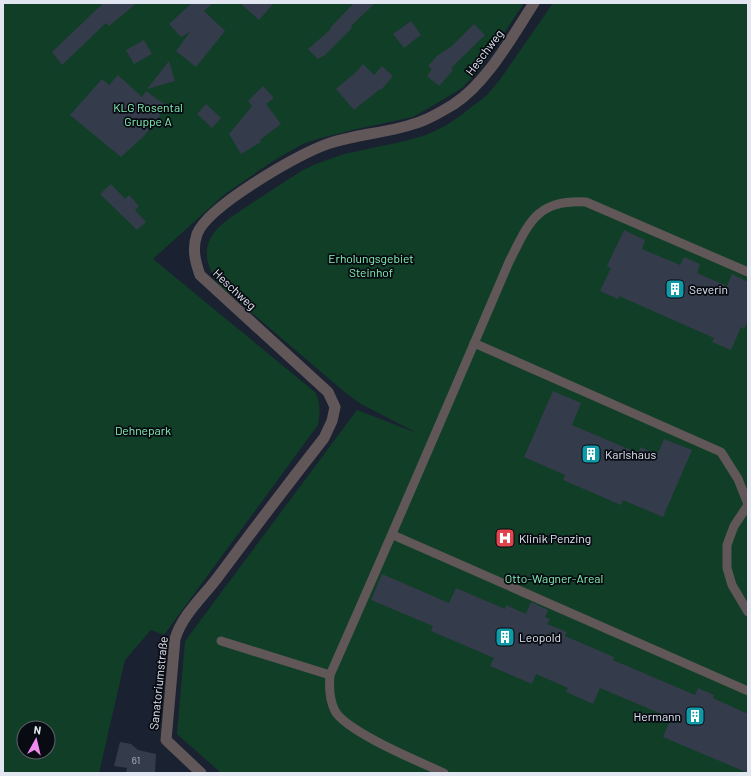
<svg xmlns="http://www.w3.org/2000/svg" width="751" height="776" font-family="Barlow,sans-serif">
  <rect width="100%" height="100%" fill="#1a2130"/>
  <g fill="#113e27" fill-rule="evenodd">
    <path d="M3 3H524L481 68 462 88 434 105 413 117 357 129 321 138 303 144 273 161 225 194 153 259 315 392C321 403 320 413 318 425L164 635 151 630 125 660 99 773H3ZM24 728H48V752H24Z"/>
    <path d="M553 3H748V773H221L177 734 185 641 357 410 417 433 361 404 347 394 218 284C190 241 219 225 252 203 269 192 286 181 303 170L316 164 344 154 405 141 426 135 445 126 460 116 487 95 499 81Z"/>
  </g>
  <g fill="#343b4b">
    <path d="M104 3H137L109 26 106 23 62 65 52 52 96 10Z"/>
    <path d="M192 3H213L204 11 225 31 196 67 176 51 190 32 181 37 169 24Z"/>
    <path d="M240 3H274L259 20Z"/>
    <path d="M354 3H375L351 26 352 28 325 55 318 59 308 49 331 29 330 28Z"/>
    <path d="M411 21 421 35 404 48 393 34Z"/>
    <path d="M474 24 485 35 451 68 453 70 439 86 427 76 432 69 428 66 438 55 452 46Z"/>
    <path d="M144 40 152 54 134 64 126 50Z"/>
    <path d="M169 61 175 81 147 89Z"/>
    <path d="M363 64 374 75 382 66 393 76 381 90 380 89 354 110 336 89 355 73Z"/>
    <path d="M118 75 142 97 146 91 167 106 145 135 121 157 70 115 102 79 109 85Z"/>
    <path d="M263 86 274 98 266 104 281 124 260 140 261 142 241 154 229 134 252 106 248 101Z"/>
    <path d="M206 104 221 118 212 128 197 114Z"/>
    <path d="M111 184 125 199 129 195 139 206 135 210 146 222 137 230 100 194Z"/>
    <path d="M624 230 645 240 642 249 680 265 684 257 700 264 697 273 727 286 732 274 748 282V320L744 329 741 327 731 350 712 342 714 338 619 296 618 299 600 291 611 268 607 266Z"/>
    <path d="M553 391 581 403 572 425 638 453 641 447 657 455 664 439 692 450 663 517 623 500 621 505 563 480 565 475 524 457Z"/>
    <path d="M382 574 449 603 456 588 505 609 506 605 526 614 531 602 548 610 545 617 550 619 547 624 567 632 565 636 614 657 613 660 695 695 698 688 714 695 713 698 748 714V773L663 737 671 718 600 688 593 704 566 692 568 688 536 674 532 684 490 666 494 658 431 631 433 626 371 600Z"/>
    <path d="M120 742 131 744 138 750 156 754 155 773H126L127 768 114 766Z"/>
  </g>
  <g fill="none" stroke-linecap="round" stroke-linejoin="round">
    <g stroke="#615759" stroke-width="9">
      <path d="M474 343 721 452 738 479 748 504"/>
      <path d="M748 505 734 526 727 545V568L732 585 748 612"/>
      <path d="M393 535 748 691"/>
      <path d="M221 641 330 675"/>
      <path d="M444 773C420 762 347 732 335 711 330 701 329 686 330 675 391 538 450 400 509 262 529 222 537 199 586 202L748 272"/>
    </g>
    <path stroke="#615759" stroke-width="11" d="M201 773 166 740 175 639C182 615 203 597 218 577 253 530 288 484 324 438L332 421 335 407 328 392 200 275C195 261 192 249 197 234 208 206 293 158 322 146 354 133 390 134 422 121 433 117 444 110 454 104 487 83 513 35 534 3"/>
  </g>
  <defs>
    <symbol id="building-square" viewBox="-11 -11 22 22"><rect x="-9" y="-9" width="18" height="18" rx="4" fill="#0f9aa8" stroke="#080b11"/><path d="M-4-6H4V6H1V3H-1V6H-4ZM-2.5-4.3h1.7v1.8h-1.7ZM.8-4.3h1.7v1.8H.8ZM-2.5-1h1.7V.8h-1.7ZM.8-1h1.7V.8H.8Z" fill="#fff"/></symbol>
    <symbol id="hospital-square" viewBox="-11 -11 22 22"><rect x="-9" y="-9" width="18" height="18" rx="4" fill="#e0444e" stroke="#080b11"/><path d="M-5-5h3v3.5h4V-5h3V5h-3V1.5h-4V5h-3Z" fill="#fff"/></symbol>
  </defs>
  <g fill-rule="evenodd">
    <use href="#building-square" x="664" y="278" width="22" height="22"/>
    <use href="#building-square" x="580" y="443" width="22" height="22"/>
    <use href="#hospital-square" x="494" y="527" width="22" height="22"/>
    <use href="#building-square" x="494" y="626" width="22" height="22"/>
    <use href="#building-square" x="684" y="705" width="22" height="22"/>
  </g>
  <g text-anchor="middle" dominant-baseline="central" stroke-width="3.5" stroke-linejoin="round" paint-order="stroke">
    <g font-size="10" fill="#b6bbc8">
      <text x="136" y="760">61</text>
    </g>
    <g font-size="12" fill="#e2e6f1" stroke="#080b11">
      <text transform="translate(484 52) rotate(-53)">Heschweg</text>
      <text transform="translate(235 289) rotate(43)">Heschweg</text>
      <text transform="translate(158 683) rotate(-84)">Sanatoriumstraße</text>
    </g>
    <g font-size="12" fill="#83efb3" stroke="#080b11">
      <text x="148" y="107">KLG Rosental<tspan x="148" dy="14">Gruppe A</tspan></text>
      <text x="371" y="258">Erholungsgebiet<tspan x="371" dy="14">Steinhof</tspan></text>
      <text x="143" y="430">Dehnepark</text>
      <text x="554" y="578">Otto-Wagner-Areal</text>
    </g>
    <g font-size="12" fill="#e2e6f1" stroke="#080b11" text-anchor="start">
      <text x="689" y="289">Severin</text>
      <text x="605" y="454">Karlshaus</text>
      <text x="519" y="538">Klinik Penzing</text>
      <text x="519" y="637">Leopold</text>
      <text x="681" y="716" text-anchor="end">Hermann</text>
    </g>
  </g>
  <rect width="751" height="776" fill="none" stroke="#e2e6f1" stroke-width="8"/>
  <g transform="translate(36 740) rotate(8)"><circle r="19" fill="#080b11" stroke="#5f636b"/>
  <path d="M0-3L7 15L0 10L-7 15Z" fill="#f38af2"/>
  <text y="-6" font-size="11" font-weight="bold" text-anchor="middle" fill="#e2e6f1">N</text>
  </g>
</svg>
